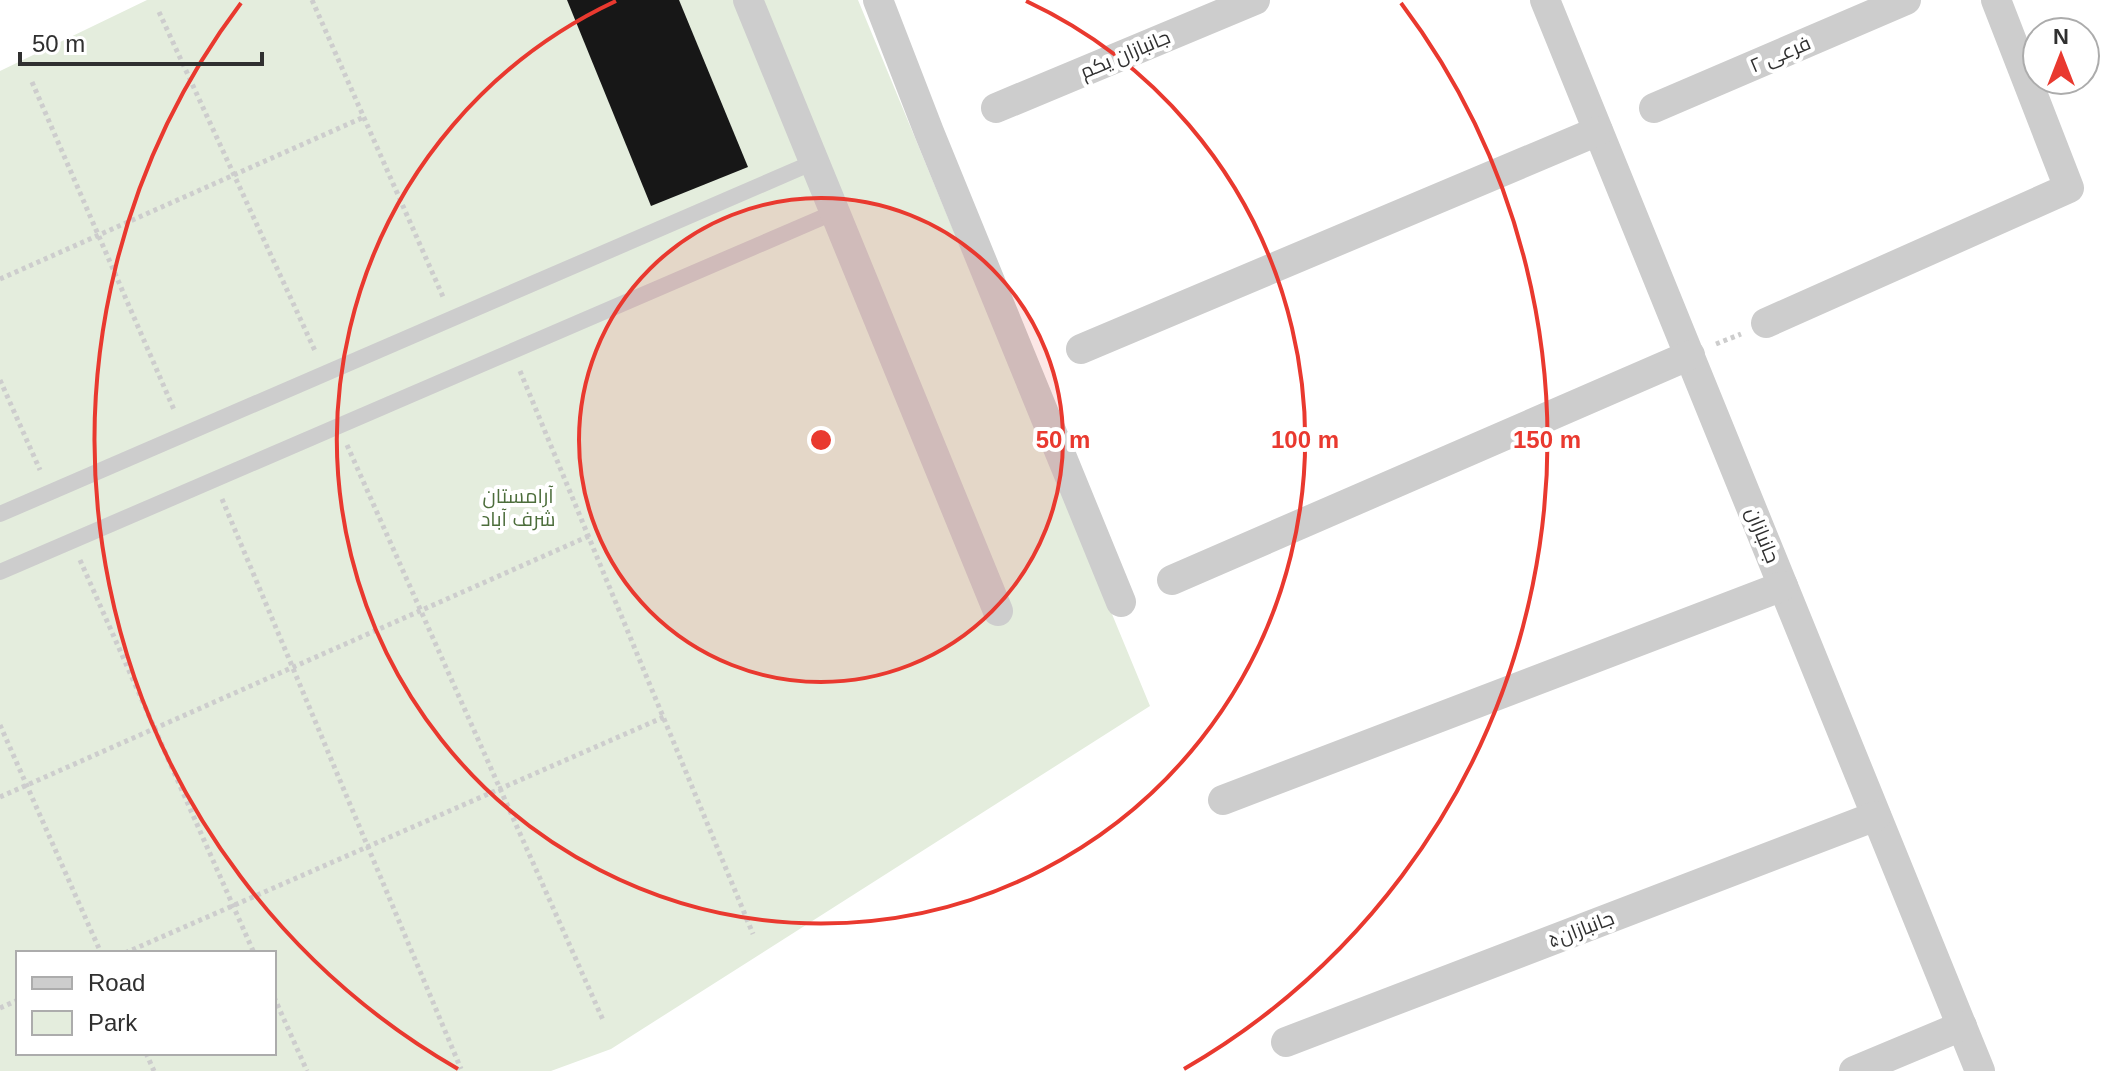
<svg xmlns="http://www.w3.org/2000/svg" width="2117" height="1071" font-family="Helvetica,Cairo,sans-serif">
  <rect width="100%" height="100%" fill="#fff"/>
  <path fill="#e4eddd" fill-rule="evenodd" d="M147 0H858L1150 706 611 1049 551 1071H0V71ZM18 953H274V1053H18Z"/>
  <path fill="#171717" d="M567 0H679L748 167 651 206Z"/>
  <g fill="none" stroke-linecap="round" stroke-linejoin="round">
    <g stroke="#cdcdcd" stroke-width="5" stroke-dasharray="4 4" stroke-linecap="butt">
      <path d="M312 0 444 299"/>
      <path d="M159 12 316 353"/>
      <path d="M32 82 175 412"/>
      <path d="M0 279 364 117"/>
      <path d="M1716 344 1741 334"/>
      <path d="M520 371 753 934"/>
      <path d="M0 380 40 470"/>
      <path d="M347 445 603 1020"/>
      <path d="M222 499 461 1069"/>
      <path d="M80 560 254 953"/>
      <path d="M0 725 101 953"/>
      <path d="M0 797 589 536"/>
      <path d="M125 953 664 717"/>
      <path d="M274 997 307 1071"/>
      <path d="M0 1008 18 1000"/>
      <path d="M146 1053 154 1071"/>
    </g>
    <g stroke="#cdcdcd" stroke-width="16">
      <path d="M0 514 814 162"/>
      <path d="M0 572 835 212"/>
    </g>
    <g stroke="#cdcdcd" stroke-width="30">
      <path d="M748 0 998 611"/>
      <path d="M878 0 929 132 1121 602"/>
      <path d="M1545 0 1980 1071"/>
      <path d="M996 108 1255 0"/>
      <path d="M1654 108 1906 0"/>
      <path d="M1766 323 2069 188 1996 0"/>
      <path d="M1081 349 1598 131"/>
      <path d="M1172 580 1690 355"/>
      <path d="M1223 800 1783 586"/>
      <path d="M1286 1042 1876 816"/>
      <path d="M1854 1071 1962 1026"/>
    </g>
  </g>
  <circle cx="821" cy="440" r="242" fill="#e9392f" fill-opacity=".12"/>
  <g fill="none" stroke="#e9392f" stroke-width="4">
    <circle cx="821" cy="440" r="242"/>
    <path d="M1026 1A484 484 0 1 1 616 1"/>
    <path d="M458 1069A726 726 0 0 1 241 3M1401 3A726 726 0 0 1 1184 1069"/>
  </g>
  <g text-anchor="middle" dominant-baseline="central" stroke-width="8" stroke-linejoin="round" paint-order="stroke">
    <g font-size="20" fill="#303030" stroke="#fff">
      <text transform="translate(1125 54) rotate(-23)">جانبازان یکم</text>
      <text transform="translate(1780 54) rotate(-23)">فرعی ۲</text>
      <text transform="translate(1763 535) rotate(68)">جانبازان</text>
      <text transform="translate(1581 929) rotate(-21)">جانبازان۵</text>
    </g>
    <g font-size="20" fill="#4c6d3b" stroke="#fff">
      <text x="518" y="496">آرامستان<tspan x="518" dy="23">شرف آباد</tspan></text>
    </g>
  </g>
  <circle cx="821" cy="440" r="12" fill="#e9392f" stroke="#fff" stroke-width="4"/>
  <g font-size="24" text-anchor="middle" font-weight="bold" fill="#e9392f" stroke="#fff" stroke-width="8" stroke-linejoin="round" paint-order="stroke">
    <text x="1063" y="448">50 m</text>
    <text x="1305" y="448">100 m</text>
    <text x="1547" y="448">150 m</text>
  </g>
  <rect x="16" y="951" width="260" height="104" fill="#ffffff" stroke="#acacac" stroke-width="2"/>
  <rect x="32" y="977" width="40" height="12" fill="#cdcdcd" stroke="#acacac" stroke-width="2"/>
  <text x="88" y="991" font-size="24" fill="#303030">Road</text>
  <rect x="32" y="1011" width="40" height="24" fill="#e4eddd" stroke="#acacac" stroke-width="2"/>
  <text x="88" y="1031" font-size="24" fill="#303030">Park</text>
  <g transform="translate(2061 56)"><circle r="38" fill="#ffffff" stroke="#acacac" stroke-width="2"/>
  <path d="M0-6L14 30L0 20L-14 30Z" fill="#e9392f"/>
  <text y="-12" font-size="22" font-weight="bold" text-anchor="middle" fill="#303030">N</text>
  </g>
  <path d="M20 52v12h242v-12" fill="none" stroke="#303030" stroke-width="4"/>
  <text x="32" y="52" font-size="24" fill="#303030" stroke="#ffffff" stroke-width="6" paint-order="stroke">50 m</text>
</svg>
